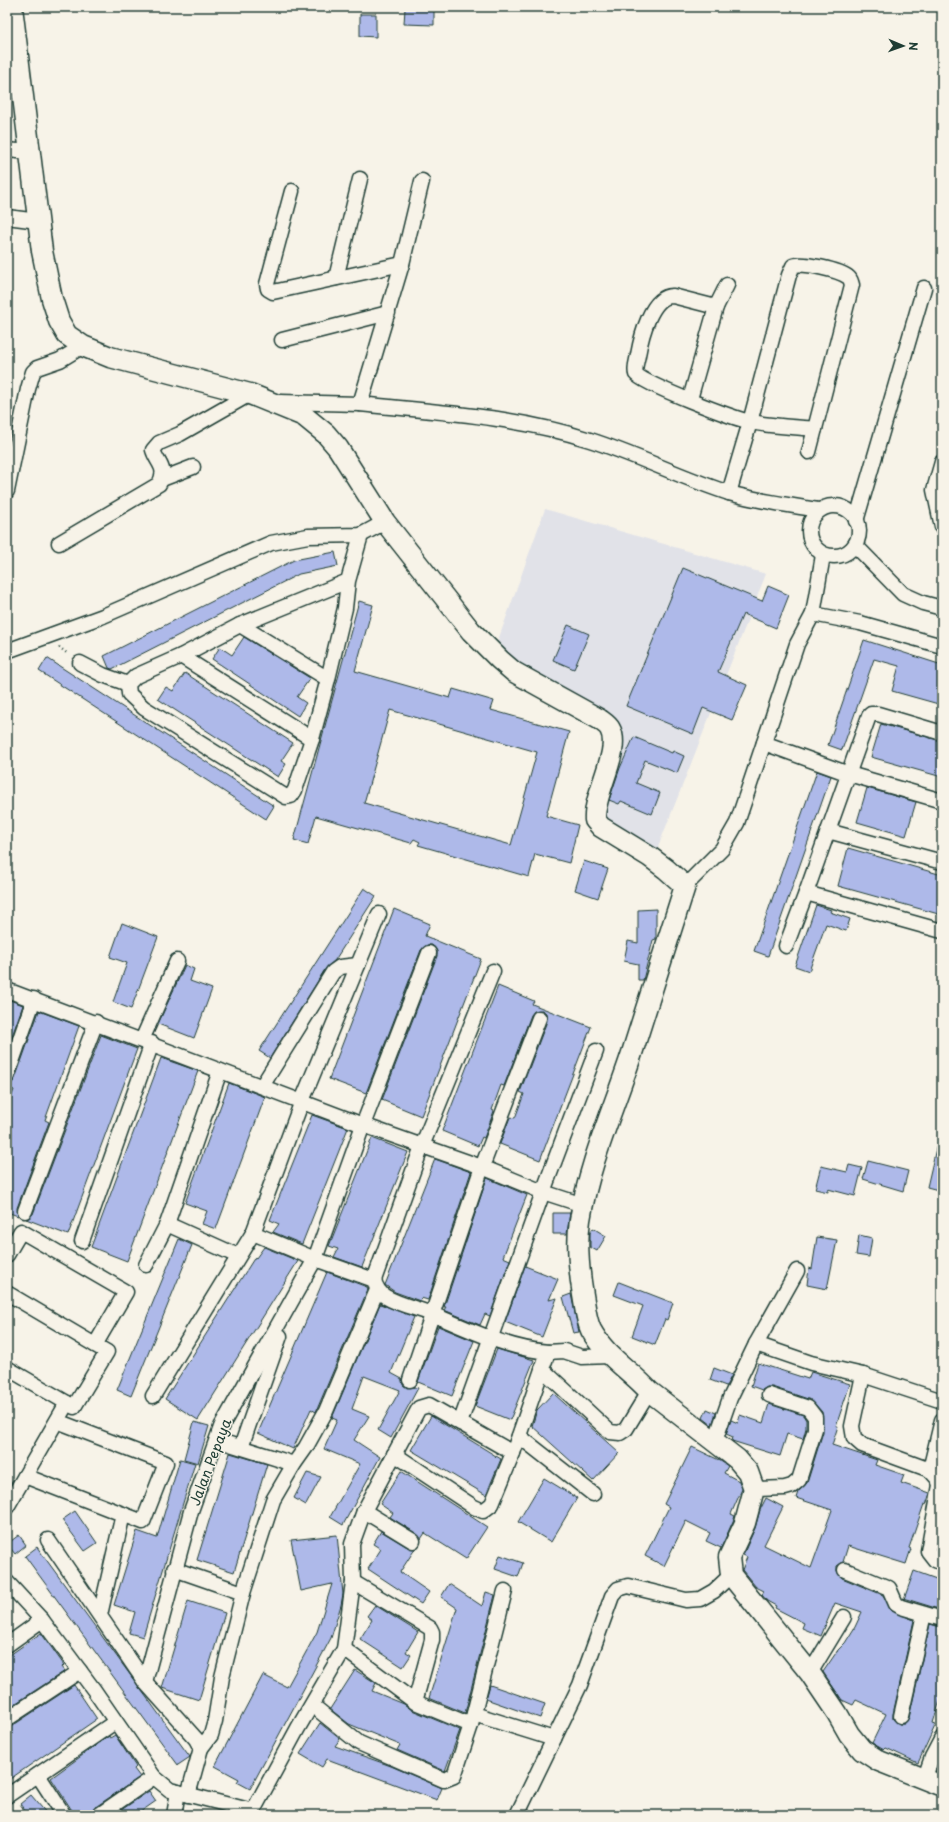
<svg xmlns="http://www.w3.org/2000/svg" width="949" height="1822" font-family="'Playpen Sans',sans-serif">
  <rect width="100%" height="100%" fill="#f7f3e8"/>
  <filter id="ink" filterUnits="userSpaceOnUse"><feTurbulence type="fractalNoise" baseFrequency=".025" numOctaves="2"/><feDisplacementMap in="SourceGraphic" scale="8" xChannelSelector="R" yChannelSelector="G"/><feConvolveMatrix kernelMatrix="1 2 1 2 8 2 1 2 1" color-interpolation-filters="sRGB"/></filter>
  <g filter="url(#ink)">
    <path fill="#e1e2e8" d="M545 509 766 574 656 852 597 818 613 731 491 660Z"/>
    <g fill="#aeb9e9" stroke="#1f3d34" fill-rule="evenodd">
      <path d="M405 8 434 9V25L404 24Z"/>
      <path d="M360 14H376V37L360 36Z"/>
      <path d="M335 552 338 566 299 574 112 669 109 668 104 656 294 560Z"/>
      <path d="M683 568 762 601 768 586 789 595 776 628 743 614 718 672 747 685 732 720 703 708 693 734 626 706Z"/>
      <path d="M359 601 373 605 355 671 450 698 453 689 494 701 491 710 569 732 546 816 578 825 569 863 535 854 529 877 418 845 420 842 414 839 411 843 316 816 308 844 294 840ZM390 710 537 752 511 845 364 803Z"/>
      <path d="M568 625 589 634 574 669 553 660Z"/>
      <path d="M244 637 310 678 297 697 306 703 298 716 212 659 220 647 232 655Z"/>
      <path d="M864 640 942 665V705L892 691 899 666 874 659 842 750 828 745Z"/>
      <path d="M47 658 274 806 266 819 39 671Z"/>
      <path d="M185 673 293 743 281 761 286 764 278 777 158 699 166 687 173 691Z"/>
      <path d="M881 724 942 741V777L871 757Z"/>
      <path d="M634 737 672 753 673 751 684 756 677 773 645 760 636 783 660 793 652 814 621 801 619 804 609 800 620 768Z"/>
      <path d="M817 771 831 776 768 956 754 951Z"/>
      <path d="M867 788 916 802 906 836 857 822Z"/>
      <path d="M848 848 942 875V915L838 886Z"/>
      <path d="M584 861 608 869 598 898 575 890Z"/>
      <path d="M364 888 376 896 335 960 326 968 270 1058 259 1051Z"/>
      <path d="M816 905 831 910 830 912 850 919 846 931 826 924 809 971 795 966Z"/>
      <path d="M394 909 430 924 425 936 481 959 421 1116 382 1100 437 956V951L432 945H427L421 950 366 1093 329 1079Z"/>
      <path d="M656 909V939L653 940 643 980H638V964L624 961 628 941 638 943V910Z"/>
      <path d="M122 923 158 937 131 1009 113 1002 127 963 110 957Z"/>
      <path d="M185 965 194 969 190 981 212 989 194 1038 158 1024Z"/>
      <path d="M498 986 534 1001 532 1004 591 1027 540 1160 500 1144 510 1117 515 1118 524 1094 520 1092 547 1021 546 1013 542 1010 534 1011 531 1015 504 1086 501 1085 492 1110 494 1111 484 1138 482 1137 478 1146 442 1131Z"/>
      <path d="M7 999 23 1005 7 1050Z"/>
      <path d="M39 1011 79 1026 45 1120 49 1122 17 1208 18 1216 7 1212V1108L14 1090 7 1088V1084L12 1083 15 1079Z"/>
      <path d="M101 1035 137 1049 68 1235 26 1219 33 1214Z"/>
      <path d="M161 1058 198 1071 127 1261 91 1247Z"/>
      <path d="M229 1083 265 1097 216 1229 202 1224 207 1211 185 1203Z"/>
      <path d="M312 1115 348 1128 302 1244 273 1232 279 1224 270 1220Z"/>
      <path d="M372 1138 408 1152 362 1267 334 1257 338 1249 329 1246Z"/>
      <path d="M937 1144 942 1145V1191L927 1187Z"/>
      <path d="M435 1159 471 1172 428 1300 421 1298 420 1301 395 1292 385 1285Z"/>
      <path d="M868 1161 908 1171 903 1191 863 1179Z"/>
      <path d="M849 1165 862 1168 855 1196 828 1189V1192L815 1189 821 1166 847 1172Z"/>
      <path d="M487 1178 527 1195 503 1257 510 1260 490 1316 485 1314 480 1325 444 1310 446 1307H444Z"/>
      <path d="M553 1213H570L567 1234H553Z"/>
      <path d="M593 1228 606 1236 597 1251 590 1247V1233Z"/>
      <path d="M859 1235 872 1238 869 1257 856 1255Z"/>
      <path d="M817 1237 837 1240 827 1289 807 1285 809 1268 812 1269Z"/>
      <path d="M179 1239 192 1245 131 1396 117 1390Z"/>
      <path d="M264 1247 298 1261 198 1420 165 1399 255 1257 256 1258Z"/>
      <path d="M525 1266 558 1279 549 1300 557 1298 542 1337 505 1322Z"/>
      <path d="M327 1272 367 1287 368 1289 318 1407 316 1412 311 1409 293 1449 258 1433Z"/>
      <path d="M619 1282 673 1303 667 1320 665 1319 655 1345 632 1336 643 1306 614 1295Z"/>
      <path d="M571 1294 579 1332 573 1333 563 1297Z"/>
      <path d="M380 1304 414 1317 391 1373 402 1379 403 1385 407 1388 415 1387 418 1388 391 1438 378 1430 400 1390 364 1376 352 1409 369 1416 354 1440 380 1457 343 1525 330 1517 360 1464 324 1449 337 1420 332 1418Z"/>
      <path d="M438 1326 474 1341 452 1396 418 1382Z"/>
      <path d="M497 1349 534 1360 510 1420 475 1406Z"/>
      <path d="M758 1363 808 1379 811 1372 850 1384 836 1426H838L832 1445 877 1460 875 1465 904 1475 901 1483 930 1493 926 1505 924 1504 909 1548 911 1549 906 1564 848 1546 843 1562 837 1566V1571L842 1578 883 1595 892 1611 914 1620 893 1714V1719L899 1724H904L909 1718 930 1624 942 1627V1694L933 1723 936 1724 918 1763 886 1748 884 1750 872 1743 886 1714 856 1700 853 1705 842 1700 823 1672 838 1650 845 1643 855 1627 862 1612 835 1603 821 1636 802 1628 804 1623 775 1608 776 1606 767 1601 762 1595 764 1591 756 1587 742 1570 747 1557 743 1555 755 1528 760 1510 766 1498 783 1507 764 1545 811 1568 832 1510 796 1498 798 1492 807 1483 823 1432 822 1412 811 1400 772 1387H767L762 1390 751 1386Z"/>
      <path d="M714 1368 732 1375 726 1386 710 1380Z"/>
      <path d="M553 1393 619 1453 593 1481 532 1426 537 1410Z"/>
      <path d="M769 1404 803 1415 806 1420V1428L803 1439 787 1434 780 1456 732 1441 733 1437 726 1434 731 1420 738 1423 740 1415 763 1423Z"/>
      <path d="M707 1409 716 1413 712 1425 703 1418Z"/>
      <path d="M431 1416 496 1456 495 1458 496 1456 501 1459 486 1495 411 1450Z"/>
      <path d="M194 1422 209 1426 198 1463 184 1459Z"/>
      <path d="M692 1447 719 1460 728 1466 724 1473 739 1481 742 1489 731 1514 735 1516 734 1519 721 1548 706 1541 710 1533 686 1521 664 1566 645 1556 669 1507 664 1504Z"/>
      <path d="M230 1453 267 1464 234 1572 197 1560Z"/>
      <path d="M180 1459 195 1463 143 1637 129 1633 135 1612 114 1605 137 1531 157 1538Z"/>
      <path d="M401 1471 487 1527 466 1559 425 1533 421 1539 417 1534 390 1517 393 1513 380 1504Z"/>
      <path d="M307 1473 321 1477 306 1505 294 1498Z"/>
      <path d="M544 1478 577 1498 551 1542 518 1522Z"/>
      <path d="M75 1511 97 1543 85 1551 62 1520Z"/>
      <path d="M381 1531 409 1548 415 1549 400 1572 429 1592 421 1604 368 1569 381 1549 373 1544Z"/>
      <path d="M19 1535 26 1545 15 1554 7 1544Z"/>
      <path d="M337 1535 343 1594 341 1605 331 1638 250 1789 237 1782 239 1779 215 1766 263 1675 287 1687 317 1632 332 1584 301 1591 291 1540Z"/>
      <path d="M37 1547 190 1757 178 1765 25 1556Z"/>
      <path d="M500 1555 523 1563 518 1577 495 1569Z"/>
      <path d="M914 1571 942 1581V1610L903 1598 904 1599Z"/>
      <path d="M449 1584 482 1606 486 1592 495 1595 465 1713 429 1698 457 1608 441 1597Z"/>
      <path d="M188 1601 225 1613 199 1700 162 1688Z"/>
      <path d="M375 1605 418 1632 406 1652 411 1655 403 1667 360 1639 372 1620 367 1616Z"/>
      <path d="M41 1633 64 1665 62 1667 65 1671 7 1709V1657Z"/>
      <path d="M355 1670 376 1683 372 1691 404 1704 412 1710 460 1730 445 1771 397 1750 400 1745 349 1724 330 1709Z"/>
      <path d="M74 1685 97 1719 7 1781V1727L12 1726Z"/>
      <path d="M490 1685 545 1704 540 1718 486 1699Z"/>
      <path d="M320 1723 340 1739 335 1746 391 1766 442 1788 437 1800 327 1759 322 1767 300 1754Z"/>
      <path d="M115 1735 136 1767 134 1769 140 1777 94 1808 91 1815H75L51 1778 109 1736 110 1738Z"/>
      <path d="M149 1791 156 1801 136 1815H114Z"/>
      <path d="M31 1795 48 1815H28L20 1804Z"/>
    </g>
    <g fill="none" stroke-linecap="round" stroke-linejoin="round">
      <defs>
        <g id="street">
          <path d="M7 150 29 152"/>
          <path d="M292 191 267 284 268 289 273 292 402 264"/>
          <path d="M7 217 38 221"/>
          <path d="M336 278 360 179"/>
          <path d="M727 285 716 307 673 296C651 295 641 338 638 355 637 361 634 368 636 374 643 384 735 419 751 422 771 426 794 427 815 429"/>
          <path d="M282 340 388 313"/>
          <path d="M690 399 716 307"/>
          <path d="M280 402 360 404 402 264 422 181"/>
          <path d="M360 404C437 412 516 416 590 440 637 455 682 478 729 493 758 501 788 505 818 510"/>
          <path d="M942 462 934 490 942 527"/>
          <path d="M162 479 193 467"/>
          <path d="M7 491 28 389 33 372 37 368 60 360 83 346"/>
          <path d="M729 493 750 422 789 275 793 266C801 261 841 271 848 277 851 279 851 282 852 285L809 452"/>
          <circle cx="834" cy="531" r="25"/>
          <path d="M856 521 924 288"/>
          <path d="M59 543 159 484C168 467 157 464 153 450L159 443 180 434 250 394"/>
          <path d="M855 545 903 594 923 603 942 608"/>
          <path d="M348 581 240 625 181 656 136 676 128 684 129 694 144 708 286 797 291 796 295 790 312 739 328 679 345 608 348 581 361 535"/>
          <path d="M813 614 823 555"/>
          <path d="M240 625 328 679"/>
          <path d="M7 651 103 616 271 543 308 536 361 535 385 522"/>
          <path d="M181 656 312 739"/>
          <path d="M80 663 103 675 128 684"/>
          <path d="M942 733 878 714H871L869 716 806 893 942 931"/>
          <path d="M764 743 849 774 942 801"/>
          <path d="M828 831 942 862"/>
          <path d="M685 886 722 849 737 823 797 644 813 614 860 623 942 646"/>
          <path d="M379 914 302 1101 253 1233 315 1259 374 1280C376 1288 379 1293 386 1297 399 1305 417 1308 432 1314 470 1330 506 1348 548 1352L513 1453 492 1504 483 1511 474 1507 394 1454"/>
          <path d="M786 946 806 893"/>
          <path d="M7 990 363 1125 482 1167 543 1192 583 1205"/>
          <path d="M142 1040 177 961"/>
          <path d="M7 1076 34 999"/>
          <path d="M262 1086 333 972 340 967 358 965"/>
          <path d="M25 1211 96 1022"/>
          <path d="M167 1224 238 1256"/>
          <path d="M82 1241 152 1043"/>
          <path d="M7 1255 21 1231 126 1292 95 1345 7 1293"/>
          <path d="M146 1265 167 1224 220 1071"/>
          <path d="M374 1280 422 1146 493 971"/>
          <path d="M756 1344 797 1271"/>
          <path d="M548 1352 564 1351 582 1357 610 1356"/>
          <path d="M7 1368 74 1407 107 1352 95 1345"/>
          <path d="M542 1369 610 1432 620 1433 626 1429 649 1391"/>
          <path d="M863 1375 942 1401"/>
          <path d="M410 1380 482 1167 539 1018"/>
          <path d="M153 1396 253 1233"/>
          <path d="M460 1423 543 1192 596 1051"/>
          <path d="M519 1436 593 1494"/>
          <path d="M217 1440 294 1464"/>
          <path d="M715 1441 730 1398 756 1344 811 1363 863 1375 852 1426 854 1438 862 1445 930 1470 938 1479 940 1485 928 1551 935 1560 942 1563"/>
          <path d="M241 1447 280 1336"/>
          <path d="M930 1470 942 1420"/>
          <path d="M25 1476 143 1522 166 1463 57 1421"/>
          <path d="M754 1489 785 1488 792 1486 799 1480 815 1429V1417L808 1408 769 1395"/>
          <path d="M7 1507 67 1403"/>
          <path d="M364 1511 413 1541"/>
          <path d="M48 1540 145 1682 196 1739 201 1748 211 1735 215 1721 222 1677 243 1593 273 1500 294 1464 306 1447 326 1411 377 1290"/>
          <path d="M174 1569 243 1593"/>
          <path d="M845 1570 889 1588 896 1604 901 1607 942 1619"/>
          <path d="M7 1582 42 1620 94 1690 154 1777 170 1790 253 1811 298 1728 344 1649 353 1582 352 1544 364 1511 419 1408 429 1405 513 1453"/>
          <path d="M353 1582 430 1628 432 1632V1640L415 1702"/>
          <path d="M100 1615 123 1514"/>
          <path d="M7 1645 42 1620"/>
          <path d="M344 1649 415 1702 471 1725 505 1591"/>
          <path d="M810 1673 844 1617"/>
          <path d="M145 1682 191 1511 221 1427 315 1259 363 1125 429 953"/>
          <path d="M312 1705 359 1743 444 1780 454 1776 471 1725"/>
          <path d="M474 1714 554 1739"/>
          <path d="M901 1716 924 1614"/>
          <path d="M7 1719 80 1671"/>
          <path d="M38 1775 64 1815"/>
          <path d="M924 1780 932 1757 942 1738"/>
          <path d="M188 1795 201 1748"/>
          <path d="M7 1796 115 1722"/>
          <path d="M99 1815 154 1777"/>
          <path d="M174 1815 178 1792"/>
          <path d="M517 1815 580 1685 612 1596 618 1589 628 1586 686 1600 700 1599 714 1591 731 1575"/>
        </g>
        <path id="secondary" d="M12 7 42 251 52 299 59 321 67 335 83 346 110 357 250 394 304 416 326 434 338 448 385 522 471 631 500 660 514 672 599 719C603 722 608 725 610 729 622 750 593 794 595 820L601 827 650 857 666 869 685 886C667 942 650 998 632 1053 614 1108 589 1163 580 1220 576 1245 579 1271 583 1295 585 1306 586 1320 591 1330 605 1356 630 1370 649 1391L737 1459 748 1472 754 1489 745 1523 729 1557 731 1575 810 1673 837 1713 849 1734 862 1750 879 1761 942 1786"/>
      </defs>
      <use href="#street" stroke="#1f3d34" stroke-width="17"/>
      <use href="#secondary" stroke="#1f3d34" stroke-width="23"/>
      <path stroke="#1f3d34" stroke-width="2.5" stroke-dasharray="1 3" stroke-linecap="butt" d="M59 647 68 654"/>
      <use href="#street" stroke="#f7f3e8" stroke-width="14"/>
      <use href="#secondary" stroke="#f7f3e8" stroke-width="20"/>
    </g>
  </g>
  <g text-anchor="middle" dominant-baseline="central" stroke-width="3" stroke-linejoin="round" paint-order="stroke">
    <g font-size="14" fill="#1f3d34" stroke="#f7f3e8">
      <text transform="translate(210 1462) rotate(-69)">Jalan Pepaya</text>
    </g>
  </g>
  <rect width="949" height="1822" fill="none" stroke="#f7f3e8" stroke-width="24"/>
  <rect x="12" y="12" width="925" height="1798" fill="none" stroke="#1f3d34" stroke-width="1.5" filter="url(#ink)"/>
  <g transform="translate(903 46) rotate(92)" stroke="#f7f3e8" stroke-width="3" paint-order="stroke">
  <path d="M0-3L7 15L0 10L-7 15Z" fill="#1f3d34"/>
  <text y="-6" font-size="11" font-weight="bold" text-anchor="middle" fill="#1f3d34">N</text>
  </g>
</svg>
